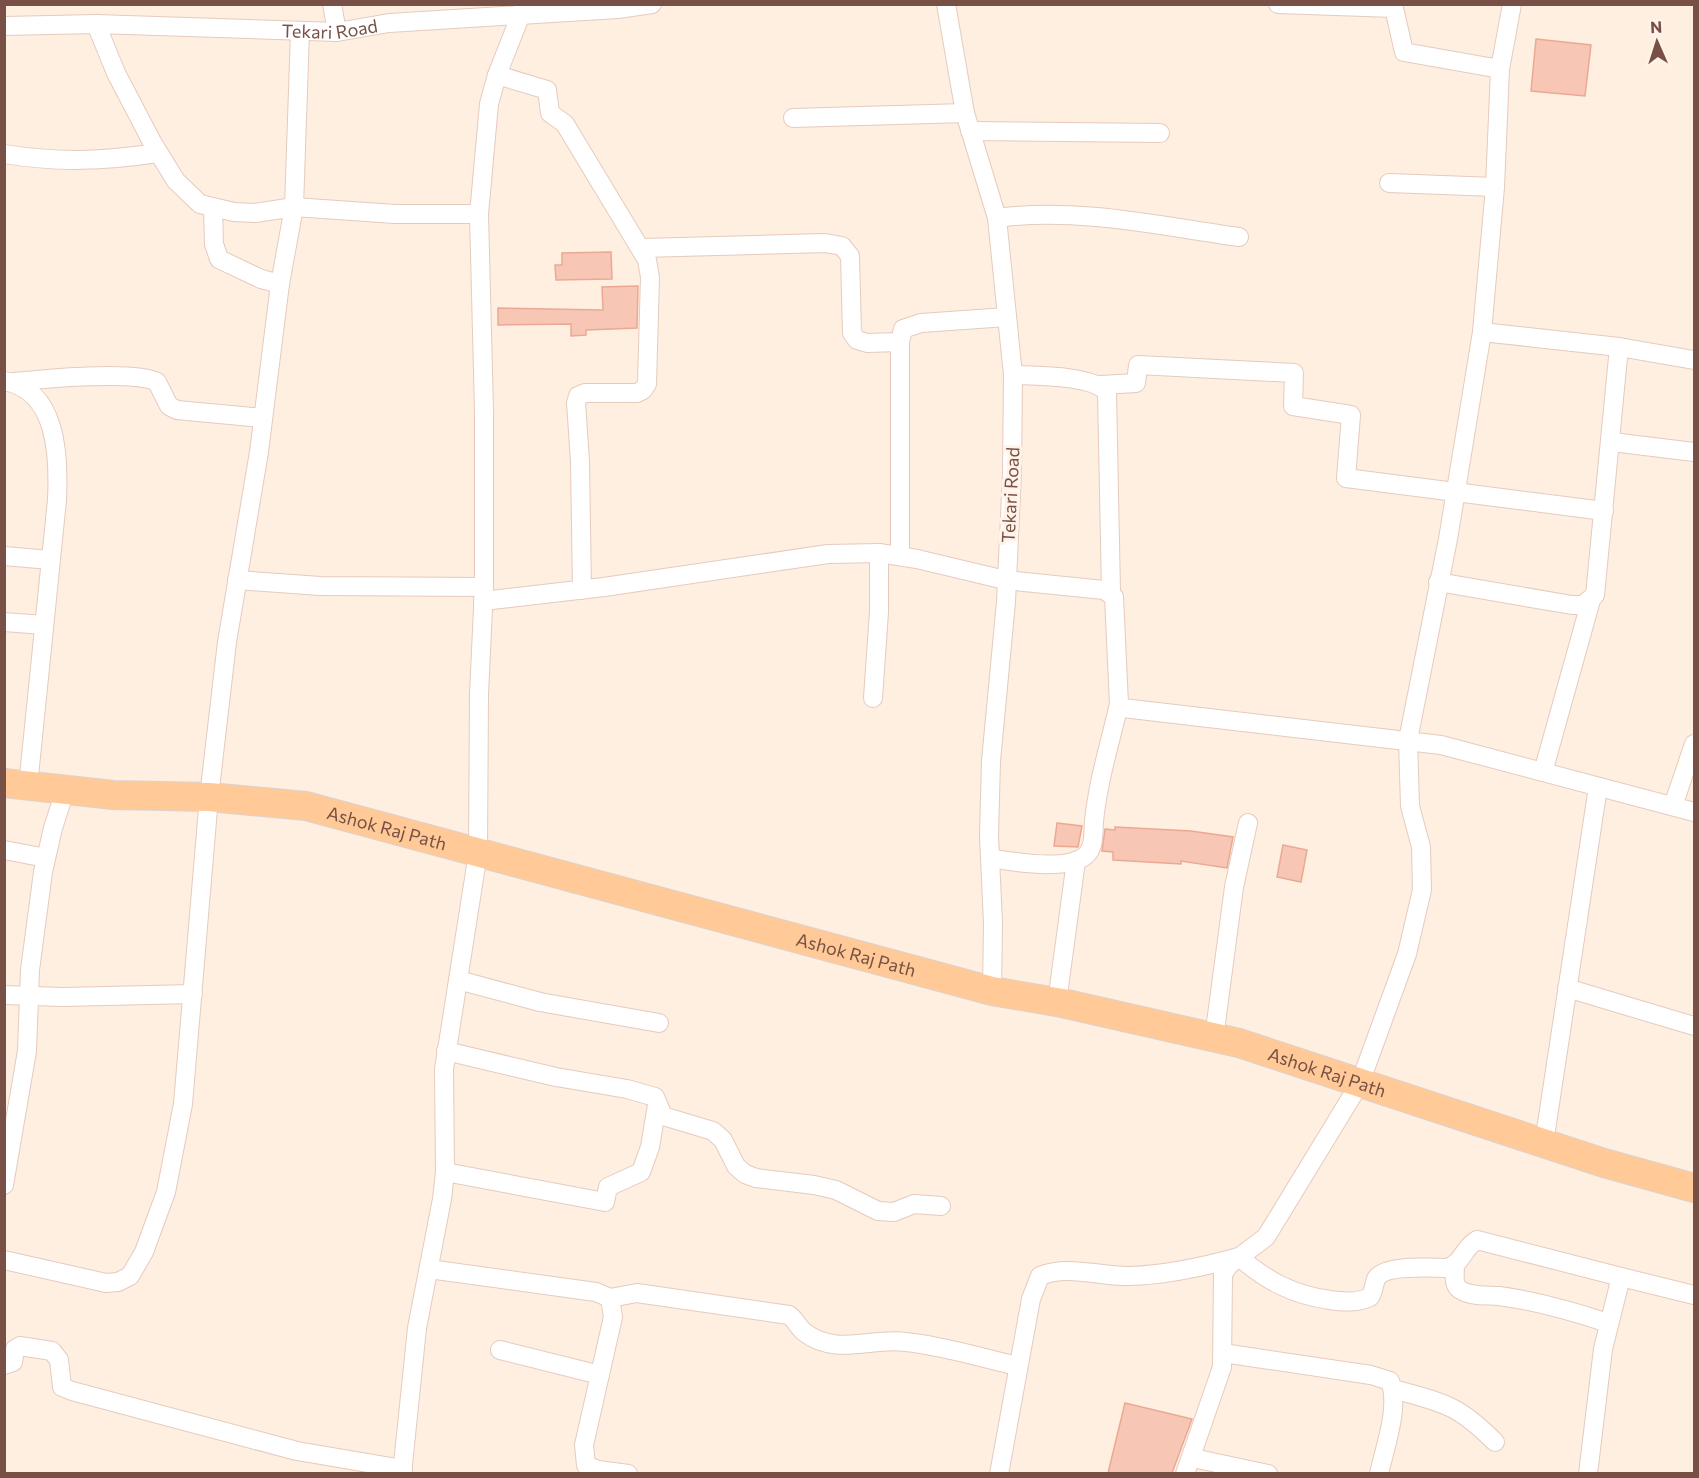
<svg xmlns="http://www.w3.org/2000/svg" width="1699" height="1478" font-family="Commissioner,sans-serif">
  <rect width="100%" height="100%" fill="#feefe0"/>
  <g fill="#f7c6b5" stroke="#eba994" stroke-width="1.5">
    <path d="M1536 39 1591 45 1585 96 1531 91Z"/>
    <path d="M611 252 612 279 556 280 555 265H562V253Z"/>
    <path d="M638 286 637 328 586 330V335L571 336V324L498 325V308L603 310 602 287Z"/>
    <path d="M1057 823 1082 826 1078 847 1054 846Z"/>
    <path d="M1115 827 1191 831 1233 837 1227 868 1181 861V864L1113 860V852L1102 851 1105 829 1115 830Z"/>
    <path d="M1283 845 1307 850 1301 882 1277 877Z"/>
    <path d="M1125 1403 1192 1419 1172 1473H1108Z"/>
  </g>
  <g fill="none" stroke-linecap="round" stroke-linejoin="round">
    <defs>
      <g id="street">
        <path d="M332 4 337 32"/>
        <path d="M946 4 965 113 997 218 1013 375 1012 473 1006 602 991 761 989 836 993 923 992 991"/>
        <path d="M1278 4 1394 8 1404 52 1500 69 1495 187 1482 332"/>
        <path d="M96 24 116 73 152 142 176 181 200 204 234 212 255 213 294 207 395 214H479"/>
        <path id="s1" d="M4 26 96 24 337 32 389 23 618 9 652 4"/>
        <path d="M1500 69 1512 4"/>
        <path d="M497 75 547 90 550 113 565 124 647 260 650 277 647 384 643 390 637 393H585L578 396 576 403 580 461 582 590"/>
        <path d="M793 118 965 113"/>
        <path d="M970 131 1160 133"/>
        <path d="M4 154C60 163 103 161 158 153"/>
        <path d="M1389 183 1495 187"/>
        <path d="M213 208 214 244 219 259 261 279 280 284"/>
        <path d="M997 218C1076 207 1160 226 1239 237"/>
        <path d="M643 248 825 243 842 246 850 256 852 333 857 340 867 343 900 342"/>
        <path d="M1013 375C1037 376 1091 375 1107 392L1111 592"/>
        <path d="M4 381C58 390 59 458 57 500L28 786"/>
        <path d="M14 382C42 379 135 370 157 382L169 406 177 410 263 418"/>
        <path d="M1101 385 1136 383 1138 365 1294 373 1293 406 1351 415 1346 478 1604 511"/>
        <path d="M1612 442 1694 452"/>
        <path d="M4 556 50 560"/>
        <path d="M900 556V342L903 329 921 323 1007 317"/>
        <path d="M237 580 320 586 484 587"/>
        <path d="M1438 582 1572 605H1583L1595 595 1619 347"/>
        <path d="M483 601 604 587 828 554 879 553 917 559 1005 580 1104 590 1114 597 1119 704 1123 708 1441 745 1694 812"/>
        <path d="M4 622 44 625"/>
        <path d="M873 698 879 612V553"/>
        <path d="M1543 772 1591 600"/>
        <path d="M1673 806 1694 744"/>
        <path d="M4 850 46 858"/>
        <path d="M990 858C1012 862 1066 871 1085 856 1095 848 1093 833 1094 821 1098 781 1110 743 1119 704"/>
        <path d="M458 980 540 1002 659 1023"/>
        <path d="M1567 988 1694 1026"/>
        <path d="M4 995 63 997 193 994"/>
        <path d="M1057 1002 1076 861"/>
        <path d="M1214 1038 1234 887 1248 823"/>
        <path d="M446 1051 556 1077 627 1089 655 1097 663 1116 713 1131 723 1140 736 1166 745 1174 756 1178 814 1185 836 1190 878 1211 894 1212 914 1204 941 1206"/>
        <path d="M1544 1143 1598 787"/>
        <path d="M445 1172 605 1202 608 1187 641 1172 650 1147 657 1105"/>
        <path d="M4 1185 27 1051 30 970 43 872 53 828 65 791"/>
        <path d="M4 1260 106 1283 118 1282 130 1276 144 1252 166 1192 183 1104 209 797 227 642 259 452 280 284 294 207 300 32"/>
        <path d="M1455 1265C1455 1272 1453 1283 1458 1288 1467 1297 1488 1295 1499 1296 1537 1301 1572 1311 1608 1323"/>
        <path d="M429 1269 596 1292 610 1298 613 1317 584 1445 586 1465 598 1470 628 1474"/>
        <path d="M1621 1277 1694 1295"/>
        <path d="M610 1298 637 1293 789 1315C796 1320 798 1327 804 1332 837 1357 871 1337 906 1342 944 1346 982 1358 1018 1366"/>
        <path d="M500 1350 600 1375"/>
        <path d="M1223 1353 1371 1375 1390 1381C1400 1407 1385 1446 1379 1474"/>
        <path d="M4 1365 13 1362 15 1349 20 1346 52 1351 59 1360 62 1387 72 1391 297 1451 403 1469"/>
        <path d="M1393 1389C1444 1403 1457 1404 1495 1442"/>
        <path d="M1193 1458 1268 1474"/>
        <path d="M402 1474 417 1328 442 1199 445 1172 444 1069 478 853 479 694 484 587V411L479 214 489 104 497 75 525 4"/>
        <path d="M999 1474 1031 1299 1040 1276C1068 1264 1101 1277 1130 1276 1168 1275 1203 1267 1239 1257 1267 1281 1293 1295 1330 1300 1344 1302 1357 1303 1370 1297 1374 1291 1374 1284 1376 1279 1384 1264 1432 1268 1447 1268 1463 1263 1463 1248 1477 1240L1621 1277 1603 1349 1588 1474"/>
        <path d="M1185 1474 1222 1367 1223 1274 1229 1265 1266 1237 1360 1083 1407 954 1422 890 1421 847 1410 806 1408 740 1448 539 1482 332 1619 347 1694 360"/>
      </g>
      <g id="primary">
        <path id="s2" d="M4 783 113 795 209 797 306 806 992 991 1062 1003 1239 1043 1604 1163 1694 1188"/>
      </g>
    </defs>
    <use href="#street" stroke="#e5cbbe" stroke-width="20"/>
    <use href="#primary" stroke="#dcd2cf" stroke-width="30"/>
    <use href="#street" stroke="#fff" stroke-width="18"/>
    <use href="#primary" stroke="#ffca97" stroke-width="28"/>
  </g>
  <g text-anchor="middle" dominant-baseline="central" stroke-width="6" stroke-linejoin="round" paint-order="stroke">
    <g font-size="18" fill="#785045" stroke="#fff3e9">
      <text stroke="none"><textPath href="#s1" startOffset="326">Tekari Road</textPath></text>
      <text transform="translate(1010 495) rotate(-87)">Tekari Road</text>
      <text stroke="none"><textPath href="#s2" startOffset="387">Ashok Raj Path</textPath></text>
      <text stroke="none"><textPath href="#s2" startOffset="873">Ashok Raj Path</textPath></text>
      <text stroke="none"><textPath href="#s2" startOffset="1359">Ashok Raj Path</textPath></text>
    </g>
  </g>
  <rect width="1699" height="1478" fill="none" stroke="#785045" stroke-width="12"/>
  <g transform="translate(1657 42) rotate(357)" stroke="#fff3e9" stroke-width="4.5" paint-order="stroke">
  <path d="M0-4.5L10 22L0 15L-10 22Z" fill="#785045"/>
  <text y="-9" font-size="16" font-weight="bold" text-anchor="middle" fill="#785045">N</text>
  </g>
</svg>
